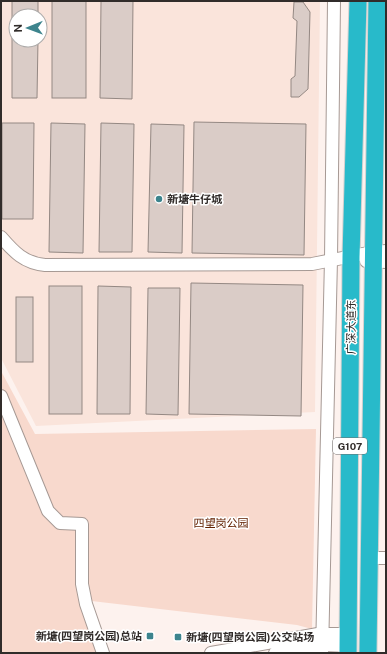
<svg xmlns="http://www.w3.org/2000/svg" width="387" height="654" font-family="'Public Sans','Noto Sans SC',sans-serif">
  <rect width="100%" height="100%" fill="#fdf2ee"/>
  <path fill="#fae4db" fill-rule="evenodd" d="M1 1H320L315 412 36 426 1 358ZM16 16H40V40H16Z"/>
  <path fill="#f8d9cd" d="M1 371 35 434 316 429 312 629 297 625 83 600 99 653H1Z"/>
  <g fill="#daccc7" stroke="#948883">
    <path d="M12 1H38V16H16V40H38L37 98H12Z"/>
    <rect x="52" y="1" width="34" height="97"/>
    <path d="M101 1H133L132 99 100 98Z"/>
    <path d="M294 2H303L310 12 308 89 299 97H291V79L295 76 297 21 293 18Z"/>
    <path d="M194 122 306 124 304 255 192 253Z"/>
    <path d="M2 123H34L33 219H2Z"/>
    <path d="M51 123 85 124 83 253 49 252Z"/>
    <path d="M101 123 134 124 132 252H99Z"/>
    <path d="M151 124 184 125 182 253 148 252Z"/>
    <path d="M191 283 303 285 301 416 189 414Z"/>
    <rect x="49" y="286" width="33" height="128"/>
    <path d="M98 286 131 287 130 414H97Z"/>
    <path d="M148 288H180L178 415 146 414Z"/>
    <rect x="16" y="297" width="17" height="65"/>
  </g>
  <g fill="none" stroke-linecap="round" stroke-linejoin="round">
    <defs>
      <g id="minor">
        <path d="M1 237C14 252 24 263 45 265L312 264 373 252 386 251"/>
        <path d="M366 261 386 262"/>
        <path d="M1 396 48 511 60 523 82 524V584L86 604 103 653"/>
        <path d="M370 558H386"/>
        <path d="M211 653 318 634H348"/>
        <path d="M275 653 322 645 348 646"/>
        <path d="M322 653 331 259 334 1"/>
      </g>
      <g id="highway">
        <path d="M348 653 351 257 358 1"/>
        <path d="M368 653 377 1"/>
      </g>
    </defs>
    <use href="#minor" stroke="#a69994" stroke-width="14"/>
    <use href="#highway" stroke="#d2d1d0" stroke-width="19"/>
    <use href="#minor" stroke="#fff" stroke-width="12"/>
    <use href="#highway" stroke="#28baca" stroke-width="17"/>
  </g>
  <g fill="#3d848d" stroke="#fff" stroke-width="1.5">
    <circle cx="159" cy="199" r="4"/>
    <rect x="146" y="632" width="8" height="8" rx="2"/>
    <rect x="174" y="633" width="8" height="8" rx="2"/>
  </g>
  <g text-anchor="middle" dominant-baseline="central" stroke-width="3" stroke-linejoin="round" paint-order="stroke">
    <rect fill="#fff" stroke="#6f6b6a" stroke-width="1" x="333" y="438" width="34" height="16" rx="3"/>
    <g font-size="10" font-weight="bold" fill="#312c2a">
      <text x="350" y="446">G107</text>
    </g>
    <g font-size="11" font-weight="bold" fill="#312c2a" stroke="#fff" text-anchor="start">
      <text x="167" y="199">新塘牛仔城</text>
      <text x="142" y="636" text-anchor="end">新塘(四望岗公园)总站</text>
      <text x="186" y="637">新塘(四望岗公园)公交站场</text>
    </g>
    <g font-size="11" fill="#312c2a" stroke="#fff">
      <text transform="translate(351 327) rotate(-90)">广深大道东</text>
    </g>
    <g font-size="11" fill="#622100" stroke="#fff">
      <text x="221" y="523">四望岗公园</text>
    </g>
  </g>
  <rect width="387" height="654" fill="none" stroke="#312c2a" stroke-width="4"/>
  <g transform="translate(28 28) rotate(269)"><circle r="19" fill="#ffffff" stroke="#adabaa"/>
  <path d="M0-3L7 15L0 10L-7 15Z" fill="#3d848d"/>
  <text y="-6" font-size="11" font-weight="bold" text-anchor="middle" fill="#312c2a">N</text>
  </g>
</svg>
